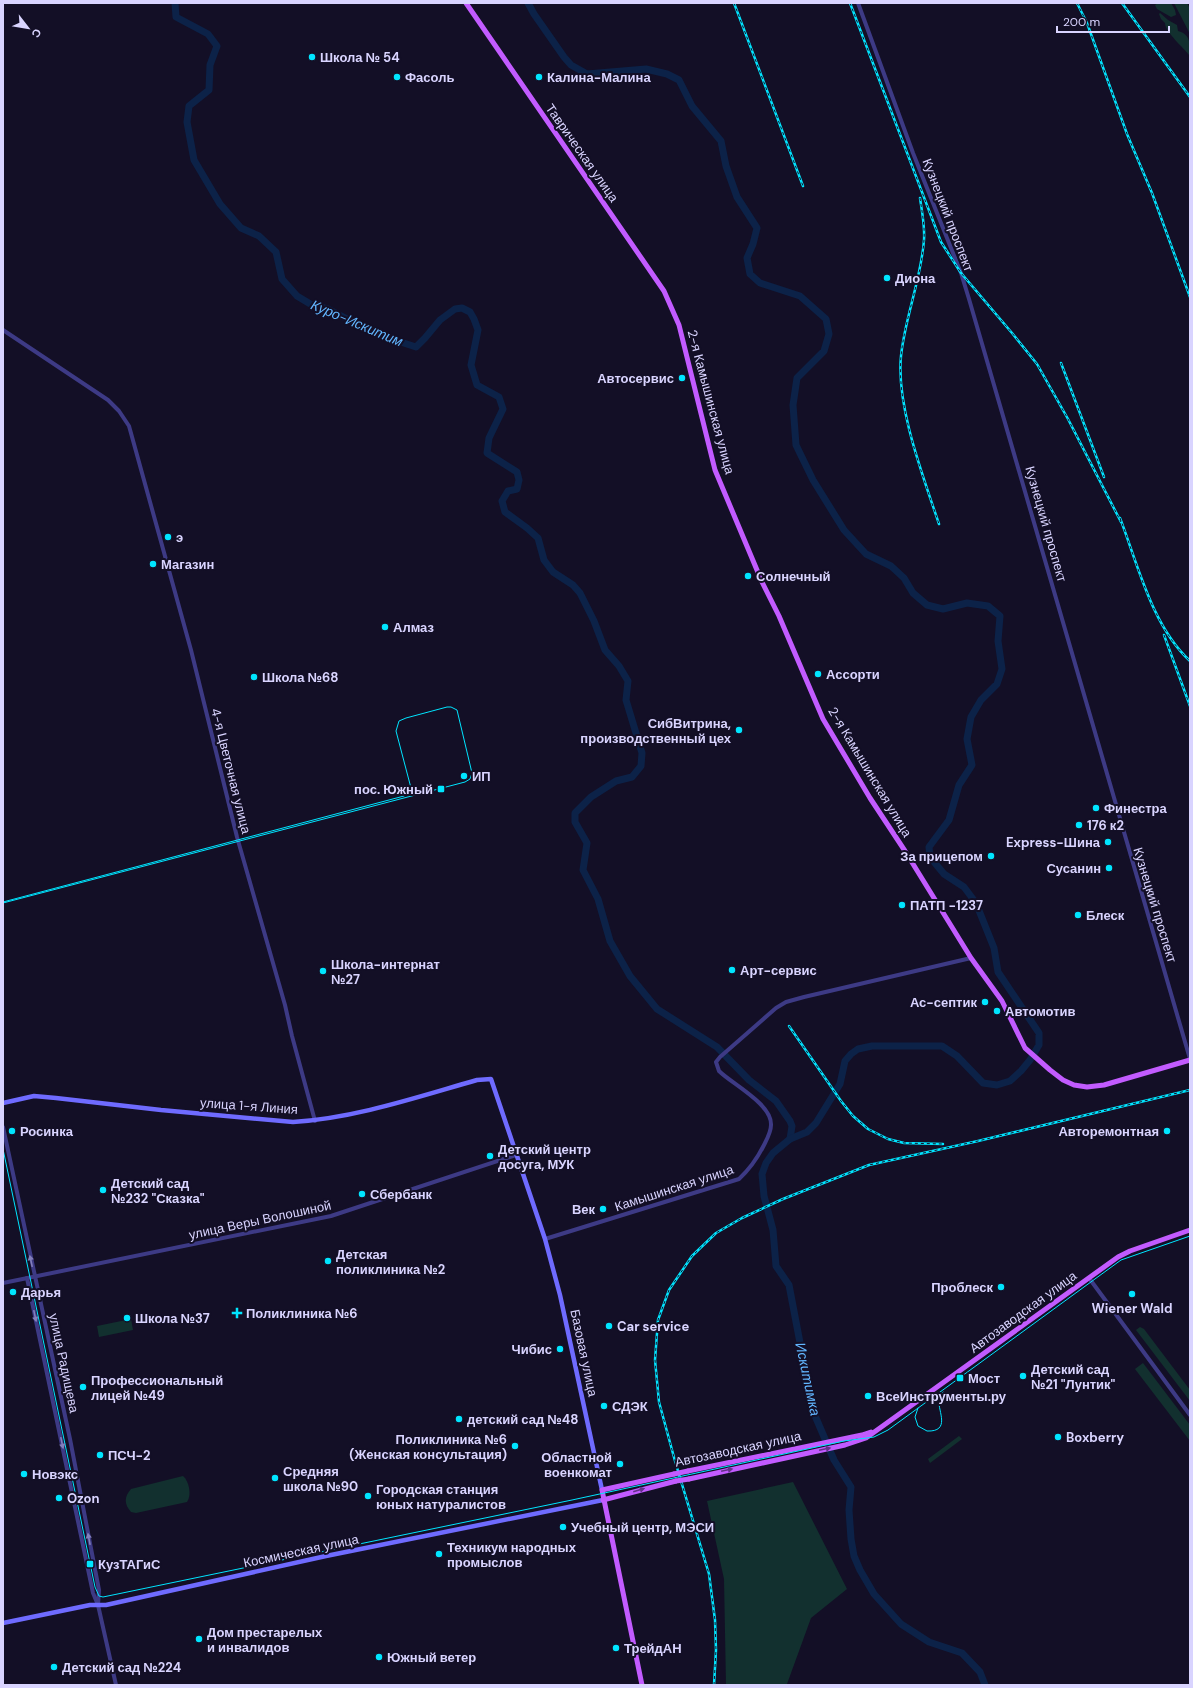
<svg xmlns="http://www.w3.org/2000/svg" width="1193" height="1688" font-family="'DM Sans',sans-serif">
  <rect width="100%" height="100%" fill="#130f26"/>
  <g fill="#12302f">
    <path d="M1158 3H1171L1175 10 1176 15 1171 17 1157 9 1155 5Z"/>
    <path d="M1174 3H1187L1190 9V34Z"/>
    <path d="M1160 13 1168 20 1177 25 1178 31C1191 34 1190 45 1190 56 1184 48 1165 32 1165 23L1161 19 1159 14Z"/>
    <path d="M131 1319 133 1330 99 1337 97 1326Z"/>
    <path d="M1140 1327 1144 1329 1190 1390V1401L1136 1330Z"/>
    <path d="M1143 1363 1190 1425V1441L1135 1369Z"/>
    <path d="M959 1436 962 1439 930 1463 928 1459Z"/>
    <path d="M183 1476C189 1481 192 1495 187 1502L136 1513 131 1512C124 1504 124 1497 131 1489Z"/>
    <path d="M793 1482 847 1589 811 1618 787 1684 789 1685H726L724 1579 707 1501Z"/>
  </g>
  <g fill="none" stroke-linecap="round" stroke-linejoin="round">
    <g stroke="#0c2248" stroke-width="7">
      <path d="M175 3 176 17 208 34 217 46 210 65 209 90 189 106 187 122 194 160 220 204 241 228 259 236 276 252 282 279 297 296 312 305 328 309 376 334 416 347 425 338 440 320 455 309 462 308 470 312 474 319 478 330 471 365 477 385 499 397 503 409 489 438 487 453 517 472 519 480 517 489 508 491 502 501 505 512 527 528 538 538 544 560 553 572 573 585 580 593 594 621 605 650 619 666 628 681 626 700 642 753 641 766 632 777 616 781 591 797 575 813V822L587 843 583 870 598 899 610 941 630 976 657 1009 717 1047 749 1080 776 1101 790 1121 792 1126 790 1139"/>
      <path d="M528 3 534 14 564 57 571 65 587 74 646 69 667 74 679 80 692 106 721 141 726 166 737 197 757 228 753 244 747 258 750 274 760 283 800 296 826 319 829 334 824 351 797 378 793 405 796 445 813 480 844 530 866 554 891 566 904 578 913 593 927 605 943 609 967 603 988 606 1000 616 998 641 1002 669 997 684 981 700 971 717 967 739 972 765 959 785 949 820 929 847 930 857 944 874 964 887 976 903 994 948 998 972 1039 1033V1045L1030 1060 1021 1071 1010 1081 997 1085 983 1083 957 1056 942 1046H872L858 1049 851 1054 845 1061 840 1084 816 1123 807 1132 790 1139 773 1153 766 1163 762 1174 764 1196 773 1230 776 1266 789 1285 813 1411 834 1460 851 1487 849 1510 851 1539 854 1556 860 1570 874 1594 901 1624 929 1642 962 1653 980 1672 985 1685"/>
    </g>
    <g stroke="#3d3a85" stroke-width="4">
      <path d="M858 3 913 153 961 273 969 299 1190 1059"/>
      <path d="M3 330 108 400 119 411 129 426 191 650 237 837 285 1005 292 1036 315 1121"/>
      <path d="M3 1127 70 1439 99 1590 98 1605"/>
      <path d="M545 1239 739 1179C750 1169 757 1159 764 1145 767 1139 771 1132 771 1125 772 1104 732 1084 719 1071L716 1062 720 1057 776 1008 786 1002 804 997 971 958"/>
      <path d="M27 1278 93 1593 98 1605 116 1685"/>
      <path d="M1089 1278 1190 1415"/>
      <path d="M3 1283 331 1216 516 1155"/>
    </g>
    <g stroke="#6f6bff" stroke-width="4.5">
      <path d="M3 1103 34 1096 56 1098 161 1110 293 1122C356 1118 417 1097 477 1080L491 1079 545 1239 560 1295 602 1490"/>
      <path d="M3 1623 90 1605H106L326 1556 603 1500"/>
    </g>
    <g stroke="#c25bff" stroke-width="5">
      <path d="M466 3 664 291 679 325 715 470 762 582 779 616 823 719 870 798 905 851 971 958 1002 1001 1025 1048 1050 1070 1063 1080 1074 1085 1087 1087 1104 1085 1190 1060"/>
      <path d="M688 1471 862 1435 871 1432"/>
      <path d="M689 1479 845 1445 866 1438 1118 1257 1130 1251 1190 1230"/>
      <path d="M603 1500 676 1481"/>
      <path d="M642 1685 602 1490 674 1474"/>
    </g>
    <g stroke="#00e5ff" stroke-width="1">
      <path d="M3 902 404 796 410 792 411 788 396 731 399 721 406 718 447 707H451L457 710 472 773 470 779 465 782 3 903"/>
      <path d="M3 1149 95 1587 99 1596 103 1597 572 1500 844 1441 874 1437 888 1430 1121 1260 1190 1236"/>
      <path d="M918 1408 915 1417 918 1426 927 1431C951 1432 938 1411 939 1401 939 1397 941 1394 943 1392"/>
    </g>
    <defs>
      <g id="rail">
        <path d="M734 3 803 186"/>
        <path d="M850 3 941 242 961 273 1012 333 1037 364 1068 419 1121 522"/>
        <path d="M1077 3 1087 23 1127 134 1152 193 1190 297"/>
        <path d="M1122 3 1190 97"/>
        <path d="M920 198C922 212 925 226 924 240 921 280 905 317 901 356 896 406 923 476 939 524"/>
        <path d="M1061 363 1104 477"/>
        <path d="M1120 518C1138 565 1152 626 1190 661"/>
        <path d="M1164 635 1190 706"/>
        <path d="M789 1026 841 1101 853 1116 868 1129 888 1139 904 1143 943 1144"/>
        <path d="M714 1685 716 1650 715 1620 709 1574 675 1461 659 1402 655 1360 658 1320 669 1290 692 1256 716 1233 742 1218 783 1199 869 1165 978 1141 1190 1090"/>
      </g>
    </defs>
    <use href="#rail" stroke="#00e5ff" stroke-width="2.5"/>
    <use href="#rail" stroke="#130f26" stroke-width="1" stroke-dasharray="3" stroke-linecap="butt"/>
    <g stroke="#c25bff" stroke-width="5">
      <path d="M674 1474 688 1471"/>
      <path d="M676 1481 689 1479"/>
    </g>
  </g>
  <defs><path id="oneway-solid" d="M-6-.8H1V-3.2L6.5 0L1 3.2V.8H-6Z"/></defs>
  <g fill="#837fbc">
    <use href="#oneway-solid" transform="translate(31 1261) rotate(-102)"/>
    <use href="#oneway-solid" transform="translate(35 1316) rotate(78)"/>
    <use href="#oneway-solid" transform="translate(62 1443) rotate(78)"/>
    <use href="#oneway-solid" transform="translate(89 1539) rotate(-101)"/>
  </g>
  <g fill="#623188">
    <use href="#oneway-solid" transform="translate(825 1449) rotate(-12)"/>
    <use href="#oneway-solid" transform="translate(727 1470) rotate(-12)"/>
    <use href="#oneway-solid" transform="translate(639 1490) rotate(-16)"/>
  </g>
  <g fill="#00e5ff" stroke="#130f26" stroke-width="1.5">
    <circle cx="312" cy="57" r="4"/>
    <circle cx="397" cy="77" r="4"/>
    <circle cx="539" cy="77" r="4"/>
    <circle cx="887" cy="278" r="4"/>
    <circle cx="682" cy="378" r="4"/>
    <circle cx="168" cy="537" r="4"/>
    <circle cx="153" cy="564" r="4"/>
    <circle cx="748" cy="576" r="4"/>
    <circle cx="385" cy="627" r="4"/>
    <circle cx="818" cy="674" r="4"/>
    <circle cx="254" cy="677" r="4"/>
    <circle cx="739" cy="730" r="4"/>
    <circle cx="464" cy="776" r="4"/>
    <rect x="437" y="785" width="8" height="8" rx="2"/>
    <circle cx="1096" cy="808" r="4"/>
    <circle cx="1079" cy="825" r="4"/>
    <circle cx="1108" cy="842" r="4"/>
    <circle cx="991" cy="856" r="4"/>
    <circle cx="1109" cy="868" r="4"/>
    <circle cx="902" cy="905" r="4"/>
    <circle cx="1078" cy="915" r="4"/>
    <circle cx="732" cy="970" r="4"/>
    <circle cx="323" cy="971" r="4"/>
    <circle cx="985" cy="1002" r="4"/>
    <circle cx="997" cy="1011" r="4"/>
    <circle cx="12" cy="1131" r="4"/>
    <circle cx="1167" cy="1131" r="4"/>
    <circle cx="490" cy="1156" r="4"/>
    <circle cx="103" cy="1190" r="4"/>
    <circle cx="362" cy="1194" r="4"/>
    <circle cx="603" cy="1209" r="4"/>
    <circle cx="328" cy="1261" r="4"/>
    <circle cx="1001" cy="1287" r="4"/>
    <circle cx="13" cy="1292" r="4"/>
    <circle cx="1132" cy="1294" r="4"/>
    <path d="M235 1307h4v4h4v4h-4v4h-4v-4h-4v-4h4z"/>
    <circle cx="127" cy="1318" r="4"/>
    <circle cx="609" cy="1326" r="4"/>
    <circle cx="560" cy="1349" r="4"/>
    <circle cx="1023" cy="1376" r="4"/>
    <rect x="956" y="1374" width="8" height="8" rx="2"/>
    <circle cx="83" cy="1387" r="4"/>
    <circle cx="868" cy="1396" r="4"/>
    <circle cx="604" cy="1406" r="4"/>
    <circle cx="459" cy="1419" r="4"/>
    <circle cx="1058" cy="1437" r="4"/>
    <circle cx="515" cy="1446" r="4"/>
    <circle cx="100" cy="1455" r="4"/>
    <circle cx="620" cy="1464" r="4"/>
    <circle cx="24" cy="1474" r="4"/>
    <circle cx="275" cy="1478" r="4"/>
    <circle cx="368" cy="1496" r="4"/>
    <circle cx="59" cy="1498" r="4"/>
    <circle cx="563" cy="1527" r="4"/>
    <circle cx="439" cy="1554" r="4"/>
    <rect x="86" y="1560" width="8" height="8" rx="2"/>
    <circle cx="199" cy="1639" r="4"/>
    <circle cx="616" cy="1648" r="4"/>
    <circle cx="379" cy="1657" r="4"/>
    <circle cx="54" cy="1667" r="4"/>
  </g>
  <g text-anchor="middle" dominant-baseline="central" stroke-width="4" stroke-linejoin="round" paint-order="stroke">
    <g font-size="13" font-weight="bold" fill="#d9d4ff" stroke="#130f26" text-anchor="start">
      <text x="320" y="57">Школа № 54</text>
      <text x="405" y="77">Фасоль</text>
      <text x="547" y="77">Калина-Малина</text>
      <text x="895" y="278">Диона</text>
      <text x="674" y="378" text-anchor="end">Автосервис</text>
      <text x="176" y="537">э</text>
      <text x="161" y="564">Магазин</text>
      <text x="756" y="576">Солнечный</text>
      <text x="393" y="627">Алмаз</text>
      <text x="826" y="674">Ассорти</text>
      <text x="262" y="677">Школа №68</text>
      <text x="731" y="723" text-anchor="end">СибВитрина,<tspan x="731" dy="15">производственный цех</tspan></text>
      <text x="472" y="776">ИП</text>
      <text x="433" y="789" text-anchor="end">пос. Южный</text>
      <text x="1104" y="808">Финестра</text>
      <text x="1087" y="825">176 к2</text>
      <text x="1100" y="842" text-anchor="end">Express-Шина</text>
      <text x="983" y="856" text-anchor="end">За прицепом</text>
      <text x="1101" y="868" text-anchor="end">Сусанин</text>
      <text x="910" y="905">ПАТП -1237</text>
      <text x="1086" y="915">Блеск</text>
      <text x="331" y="964">Школа-интернат<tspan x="331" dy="15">№27</tspan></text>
      <text x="740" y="970">Арт-сервис</text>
      <text x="977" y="1002" text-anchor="end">Ас-септик</text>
      <text x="1005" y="1011">Автомотив</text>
      <text x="20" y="1131">Росинка</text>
      <text x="1159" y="1131" text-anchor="end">Авторемонтная</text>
      <text x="498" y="1149">Детский центр<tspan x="498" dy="15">досуга, МУК</tspan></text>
      <text x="111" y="1183">Детский сад<tspan x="111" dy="15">№232 "Сказка"</tspan></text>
      <text x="370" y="1194">Сбербанк</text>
      <text x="595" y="1209" text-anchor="end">Век</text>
      <text x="336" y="1254">Детская<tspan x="336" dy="15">поликлиника №2</tspan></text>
      <text x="993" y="1287" text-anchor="end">Проблеск</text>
      <text x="21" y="1292">Дарья</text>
      <text x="1132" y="1308" text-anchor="middle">Wiener Wald</text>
      <text x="246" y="1313">Поликлиника №6</text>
      <text x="135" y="1318">Школа №37</text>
      <text x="617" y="1326">Car service</text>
      <text x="552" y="1349" text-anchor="end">Чибис</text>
      <text x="1031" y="1369">Детский сад<tspan x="1031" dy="15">№21 "Лунтик"</tspan></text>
      <text x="968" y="1378">Мост</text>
      <text x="91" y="1380">Профессиональный<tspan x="91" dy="15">лицей №49</tspan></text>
      <text x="876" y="1396">ВсеИнструменты.ру</text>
      <text x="612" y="1406">СДЭК</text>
      <text x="467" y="1419">детский сад №48</text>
      <text x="1066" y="1437">Boxberry</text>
      <text x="507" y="1439" text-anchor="end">Поликлиника №6<tspan x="507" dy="15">(Женская консультация)</tspan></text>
      <text x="108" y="1455">ПСЧ-2</text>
      <text x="612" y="1457" text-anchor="end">Областной<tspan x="612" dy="15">военкомат</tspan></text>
      <text x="283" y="1471">Средняя<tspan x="283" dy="15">школа №90</tspan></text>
      <text x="32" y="1474">Новэкс</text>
      <text x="376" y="1489">Городская станция<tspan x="376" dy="15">юных натуралистов</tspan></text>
      <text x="67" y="1498">Ozon</text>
      <text x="571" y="1527">Учебный центр, МЭСИ</text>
      <text x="447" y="1547">Техникум народных<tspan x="447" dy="15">промыслов</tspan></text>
      <text x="98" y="1564">КузТАГиС</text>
      <text x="207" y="1632">Дом престарелых<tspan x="207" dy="15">и инвалидов</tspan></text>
      <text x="624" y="1648">ТрейдАН</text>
      <text x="387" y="1657">Южный ветер</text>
      <text x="62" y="1667">Детский сад №224</text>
    </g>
    <g font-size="13" fill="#d9d4ff" stroke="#130f26">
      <text transform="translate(582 153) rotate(55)">Таврическая улица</text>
      <text transform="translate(948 215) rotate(69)">Кузнецкий проспект</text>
      <text transform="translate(711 402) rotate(75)">2-я Камышинская улица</text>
      <text transform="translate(1046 524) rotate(74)">Кузнецкий проспект</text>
      <text transform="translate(231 771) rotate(76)">4-я Цветочная улица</text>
      <text transform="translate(870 772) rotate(59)">2-я Камышинская улица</text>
      <text transform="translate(1155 905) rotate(73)">Кузнецкий проспект</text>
      <text transform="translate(249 1106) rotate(4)">улица 1-я Линия</text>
      <text transform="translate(674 1188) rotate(-18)">Камышинская улица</text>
      <text transform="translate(260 1220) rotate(-12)">улица Веры Волошиной</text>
      <text transform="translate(1023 1312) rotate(-36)">Автозаводская улица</text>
      <text transform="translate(584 1353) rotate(78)">Базовая улица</text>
      <text transform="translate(64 1363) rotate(78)">улица Радищева</text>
      <text transform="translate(738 1449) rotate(-12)">Автозаводская улица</text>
      <text transform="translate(301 1551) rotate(-12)">Космическая улица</text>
    </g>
    <g font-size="14" font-style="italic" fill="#62b6ff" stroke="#130f26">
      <text transform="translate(357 323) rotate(23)">Куро-Искитим</text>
      <text transform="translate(808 1379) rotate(78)">Искитимка</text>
    </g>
  </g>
  <rect width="1193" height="1688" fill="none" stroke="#d9d4ff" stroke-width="8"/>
  <g transform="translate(28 28) rotate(121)" stroke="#130f26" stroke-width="3" paint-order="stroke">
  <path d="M0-3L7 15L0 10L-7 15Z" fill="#d9d4ff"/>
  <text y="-6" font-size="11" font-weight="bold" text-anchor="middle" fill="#d9d4ff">С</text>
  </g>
  <path d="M1057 26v6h112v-6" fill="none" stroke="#d9d4ff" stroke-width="2"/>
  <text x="1063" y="26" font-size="12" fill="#d9d4ff" stroke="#130f26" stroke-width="3" paint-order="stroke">200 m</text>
</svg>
